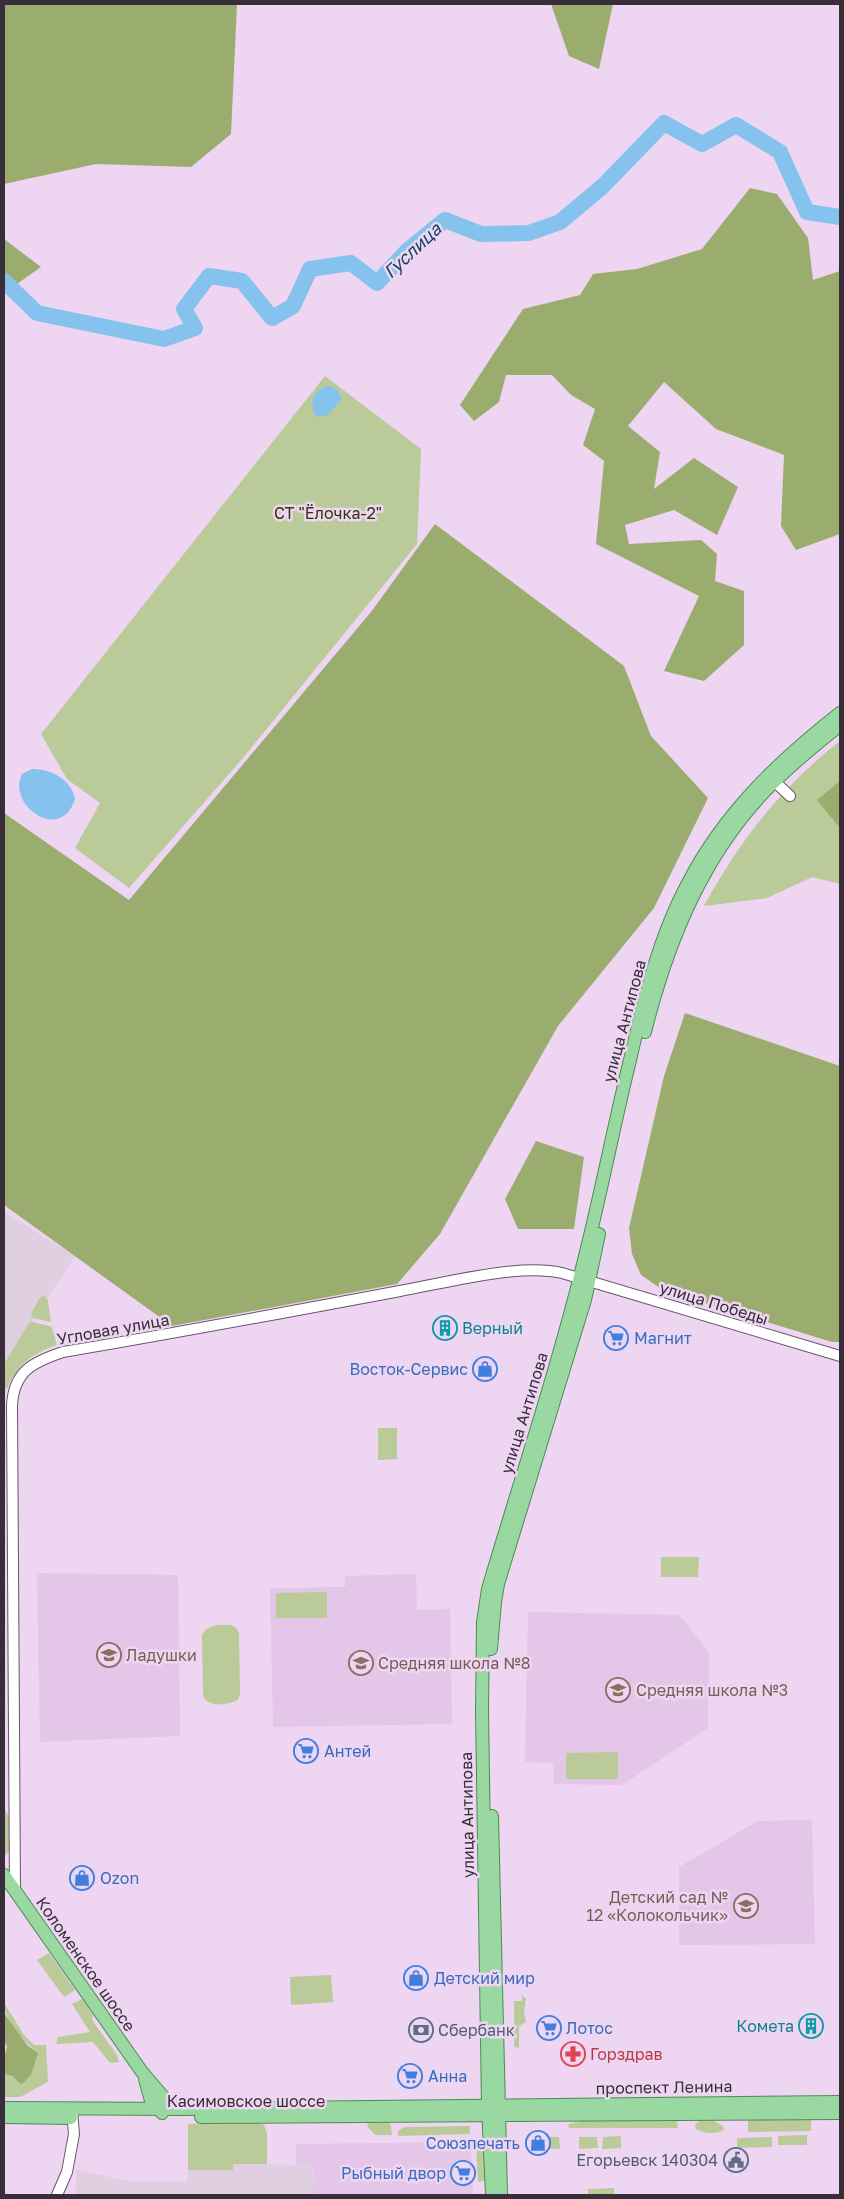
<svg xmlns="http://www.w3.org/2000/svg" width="844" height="2199" font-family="'Golos Text',sans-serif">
  <rect width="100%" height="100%" fill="#eed5f2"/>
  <g fill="#e3c6e8">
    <path d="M37 1573 178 1575 180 1736 40 1742Z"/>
    <path d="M416 1574 417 1610 450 1609 452 1724 273 1727 270 1588 345 1587V1576Z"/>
    <path d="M528 1612 679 1615 709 1652 708 1728 622 1785 554 1784 553 1763 525 1762Z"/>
    <path d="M812 1820 815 1944 679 1945V1867L758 1821Z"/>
    <path d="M471 2142 473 2195H313L314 2166 296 2165V2144Z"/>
  </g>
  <g fill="#e0cfe1">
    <path d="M4 1212 75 1256 4 1366Z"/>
    <path d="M233 2164 314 2165 313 2195H75L77 2170 129 2181 187 2182 188 2170H232Z"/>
  </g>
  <g fill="#baca99">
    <path d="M325 376 421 449 417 544 243 758 129 888 75 848 100 803 67 779 41 734Z"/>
    <path d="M840 741V884L812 877 767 898 704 906C739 842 782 786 840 741Z"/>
    <path d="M44 1295 48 1301 51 1322 33 1318 31 1314 39 1299Z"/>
    <path d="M30 1321 52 1327 57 1345C33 1353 16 1365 7 1389H4V1364Z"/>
    <path d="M378 1428H397V1459L378 1460Z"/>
    <path d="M661 1557H699L698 1577H661Z"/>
    <path d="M327 1592V1618H276V1593Z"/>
    <path d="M231 1625 236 1628 239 1633 240 1694 238 1700C227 1705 209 1708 203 1696L202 1635C208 1623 220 1625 231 1625Z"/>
    <path d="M618 1752V1779H566V1753Z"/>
    <path d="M4 1808 10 1819V1851L4 1856Z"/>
    <path d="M49 1953 75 1990 64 1997 37 1960Z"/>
    <path d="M331 1975 333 2002 291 2005 290 1977Z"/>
    <path d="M522 1995 526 1999 524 2011 526 2022 519 2026V2048L514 2047V2001H522Z"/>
    <path d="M82 1999 93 2015 92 2020 117 2055 119 2062 110 2063 93 2042 56 2044 58 2037 90 2032 72 2004Z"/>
    <path d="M4 2003 24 2035 34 2045H46L48 2082 20 2097H4V2074L13 2076 18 2082 35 2061 38 2053C25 2043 4 2020 4 2003Z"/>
    <path d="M811 2119V2131L748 2132V2120Z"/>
    <path d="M700 2120 714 2121 723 2126 724 2130C716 2134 704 2134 696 2129L695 2125Z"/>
    <path d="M584 2121H677L678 2128H569L568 2124Z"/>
    <path d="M369 2122H388L391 2125 392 2135H375L367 2126Z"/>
    <path d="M259 2123 264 2125 267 2133V2164H233V2170H188V2124Z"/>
    <path d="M470 2126V2134L398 2136V2131L404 2127Z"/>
    <path d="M807 2135V2145H778V2136Z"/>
    <path d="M621 2136V2148L602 2149 603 2137Z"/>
    <path d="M550 2137H559L560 2149H542Z"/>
    <path d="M579 2137H597L598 2148 579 2149Z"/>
    <path d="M772 2137V2147L737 2148V2138Z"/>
    <path d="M480 2140H485L486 2180 478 2182 476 2144Z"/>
    <path d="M614 2188V2195H588V2189Z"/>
  </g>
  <g fill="#9aad6f">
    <path d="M4 4H237L231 134 191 167 96 164 4 184Z"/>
    <path d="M551 4H613L599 69 569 56Z"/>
    <path d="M750 188 777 194 808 238 813 280 840 271V534L796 550 781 526 784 455 716 429 664 382 628 426 660 452 654 489 694 458 738 487 717 535 674 510 625 525 629 544 701 540 717 554 715 581 744 591V645L704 681 664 671 699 596 596 544 604 461 583 445 595 409 571 395 552 375H506L499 402 474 421 460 405 523 309 580 295 593 274 637 269 702 249Z"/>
    <path d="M4 239 41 267 4 293Z"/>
    <path d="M435 524 624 666 651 736 708 798 654 908 558 1026 440 1234 397 1284 172 1326 4 1205V813L129 900 371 612Z"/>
    <path d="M840 781V828L817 800Z"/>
    <path d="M685 1013 840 1066V1342H832L663 1290 641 1275 632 1254 629 1228 664 1076Z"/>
    <path d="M536 1141 584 1157 574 1229H518L505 1199Z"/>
    <path d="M4 2013 28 2046 38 2053 31 2075 22 2084 18 2082 13 2076 4 2074V2058L7 2047 4 2040Z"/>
  </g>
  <g fill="#86c2ee">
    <path d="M329 386 337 389 342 399 328 415 317 417C307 405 314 388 329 386Z"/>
    <path d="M32 769C51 769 71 779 75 799 61 844 6 805 22 774Z"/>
  </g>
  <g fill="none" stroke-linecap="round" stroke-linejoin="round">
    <path stroke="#86c2ee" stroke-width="16" d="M4 281 37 313 164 339 195 328 184 309 209 276 242 281 272 318 293 306 310 269 351 263 377 283 407 251 445 220 481 234 529 233 560 222 603 186 664 123 702 144 736 125 780 152 807 212 840 217"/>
    <defs>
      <g id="minor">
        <path d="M774 781 790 796"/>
        <path d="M15 1891 12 1405C14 1371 33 1362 63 1352 176 1333 288 1312 400 1291 445 1283 519 1263 562 1273L840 1356"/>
        <path d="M57 2195 67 2172 74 2134 72 2111"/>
      </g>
      <g id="major">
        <path d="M645 1032C668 940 705 849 774 782 795 761 818 743 840 725"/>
        <path d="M491 1649 495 1602 498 1584 585 1300 599 1234"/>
        <path d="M492 1816 501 2195"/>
        <path d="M4 1875 142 2072 165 2099 181 2109"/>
        <path d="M145 2079 151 2101 162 2113"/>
        <path d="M4 2108 181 2109 840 2102"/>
        <path d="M4 2117 71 2118"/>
        <path d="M201 2117 840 2113"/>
        <path d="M492 2195 488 2106 482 1711 483 1622 488 1589C522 1474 560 1361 588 1244 603 1183 615 1121 630 1060 644 999 659 936 689 881 725 812 780 760 840 713"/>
      </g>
    </defs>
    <use href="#minor" stroke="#68536b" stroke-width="12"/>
    <use href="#major" stroke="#4c8c54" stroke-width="14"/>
    <use href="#minor" stroke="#fff" stroke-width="10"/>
    <use href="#major" stroke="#9ad8a1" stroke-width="12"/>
  </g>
  <defs>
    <symbol id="building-ring" viewBox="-11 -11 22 22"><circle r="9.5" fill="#eed5f2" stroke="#0f9aa8" stroke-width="1.5"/><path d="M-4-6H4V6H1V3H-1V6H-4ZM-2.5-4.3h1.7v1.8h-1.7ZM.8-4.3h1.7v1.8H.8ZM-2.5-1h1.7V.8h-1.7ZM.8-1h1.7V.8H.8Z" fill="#0f9aa8"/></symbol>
    <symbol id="supermarket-ring" viewBox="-11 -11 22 22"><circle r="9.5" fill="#eed5f2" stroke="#3f7fe0" stroke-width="1.5"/><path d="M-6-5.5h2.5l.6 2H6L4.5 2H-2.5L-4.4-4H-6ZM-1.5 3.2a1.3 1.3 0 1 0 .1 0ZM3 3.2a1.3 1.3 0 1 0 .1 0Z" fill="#3f7fe0"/></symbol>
    <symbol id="shop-ring" viewBox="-11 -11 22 22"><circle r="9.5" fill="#eed5f2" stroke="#3f7fe0" stroke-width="1.5"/><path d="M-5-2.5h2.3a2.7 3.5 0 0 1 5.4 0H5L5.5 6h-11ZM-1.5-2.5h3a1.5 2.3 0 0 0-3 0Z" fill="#3f7fe0"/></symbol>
    <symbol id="school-ring" viewBox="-11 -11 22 22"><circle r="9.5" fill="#eed5f2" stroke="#8d6e63" stroke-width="1.5"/><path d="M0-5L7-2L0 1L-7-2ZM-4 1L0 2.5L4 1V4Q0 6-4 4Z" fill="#8d6e63"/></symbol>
    <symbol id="bank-ring" viewBox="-11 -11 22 22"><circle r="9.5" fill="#eed5f2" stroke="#5c6f8a" stroke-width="1.5"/><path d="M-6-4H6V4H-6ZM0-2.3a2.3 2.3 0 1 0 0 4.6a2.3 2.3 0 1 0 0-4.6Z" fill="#5c6f8a"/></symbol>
    <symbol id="pharmacy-ring" viewBox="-11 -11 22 22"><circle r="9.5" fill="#eed5f2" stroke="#e0444e" stroke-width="1.5"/><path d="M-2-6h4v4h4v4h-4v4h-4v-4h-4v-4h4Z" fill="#e0444e"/></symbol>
    <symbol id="civic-ring" viewBox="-11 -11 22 22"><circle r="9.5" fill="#eed5f2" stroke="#5c6f8a" stroke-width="1.5"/><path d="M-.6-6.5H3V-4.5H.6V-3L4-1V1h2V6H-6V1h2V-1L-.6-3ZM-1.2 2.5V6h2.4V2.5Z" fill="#5c6f8a"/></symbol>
  </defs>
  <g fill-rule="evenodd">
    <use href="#building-ring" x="431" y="1314" width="28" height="28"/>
    <use href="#supermarket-ring" x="602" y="1324" width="28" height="28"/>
    <use href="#shop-ring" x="471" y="1355" width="28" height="28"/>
    <use href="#school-ring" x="95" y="1641" width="28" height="28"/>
    <use href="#school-ring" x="347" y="1649" width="28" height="28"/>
    <use href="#school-ring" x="604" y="1676" width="28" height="28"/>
    <use href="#supermarket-ring" x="292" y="1737" width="28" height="28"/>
    <use href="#shop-ring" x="68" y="1864" width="28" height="28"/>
    <use href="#school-ring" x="732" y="1892" width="28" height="28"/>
    <use href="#shop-ring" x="402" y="1964" width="28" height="28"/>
    <use href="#building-ring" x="797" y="2012" width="28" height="28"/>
    <use href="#supermarket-ring" x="535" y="2014" width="28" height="28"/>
    <use href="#bank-ring" x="407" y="2016" width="28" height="28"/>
    <use href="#pharmacy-ring" x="559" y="2040" width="28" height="28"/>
    <use href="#supermarket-ring" x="396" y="2062" width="28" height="28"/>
    <use href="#shop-ring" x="524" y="2129" width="28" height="28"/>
    <use href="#civic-ring" x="722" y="2146" width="28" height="28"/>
    <use href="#supermarket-ring" x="449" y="2159" width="28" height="28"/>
  </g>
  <g text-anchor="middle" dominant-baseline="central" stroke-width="5" stroke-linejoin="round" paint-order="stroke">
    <g font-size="16" fill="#2c3807" stroke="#eed5f2">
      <text x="328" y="513">СТ "Ёлочка-2"</text>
    </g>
    <g font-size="16" fill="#372e39" stroke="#eed5f2">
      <text transform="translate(624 1021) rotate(-75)">улица Антипова</text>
      <text transform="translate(714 1303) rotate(17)">улица Победы</text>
      <text transform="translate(113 1329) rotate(-10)">Угловая улица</text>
      <text transform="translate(524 1413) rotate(-73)">улица Антипова</text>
      <text transform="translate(467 1815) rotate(-91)">улица Антипова</text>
      <text transform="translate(86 1964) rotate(55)">Коломенское шоссе</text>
      <text transform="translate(664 2087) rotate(-1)">проспект Ленина</text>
      <text x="246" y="2101">Касимовское шоссе</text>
    </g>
    <g font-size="16" fill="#0d838f" stroke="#eed5f2" text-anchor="start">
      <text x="462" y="1328">Верный</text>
      <text x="794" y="2026" text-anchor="end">Комета</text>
    </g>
    <g font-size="16" fill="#366cbe" stroke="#eed5f2" text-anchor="start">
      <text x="634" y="1338">Магнит</text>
      <text x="468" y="1369" text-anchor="end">Восток-Сервис</text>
      <text x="324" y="1751">Антей</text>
      <text x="100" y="1878">Ozon</text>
      <text x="434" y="1978">Детский мир</text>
      <text x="566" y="2028">Лотос</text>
      <text x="428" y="2076">Анна</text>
      <text x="520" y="2143" text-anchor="end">Союзпечать</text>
      <text x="446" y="2173" text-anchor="end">Рыбный двор</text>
    </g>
    <g font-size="16" fill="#785e54" stroke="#eed5f2" text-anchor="start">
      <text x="126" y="1655">Ладушки</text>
      <text x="378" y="1663">Средняя школа №8</text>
      <text x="636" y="1690">Средняя школа №3</text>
      <text x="728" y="1897" text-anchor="end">Детский сад №<tspan x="728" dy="18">12 «Колокольчик»</tspan></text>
    </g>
    <g font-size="16" fill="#4e5e75" stroke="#eed5f2" text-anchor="start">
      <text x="438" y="2030">Сбербанк</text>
      <text x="718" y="2160" text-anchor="end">Егорьевск 140304</text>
    </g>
    <g font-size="16" fill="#be3a42" stroke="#eed5f2" text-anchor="start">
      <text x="590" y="2054">Горздрав</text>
    </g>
    <g font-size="18" font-style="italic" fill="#174462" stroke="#eed5f2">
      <text transform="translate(412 250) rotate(-43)">Гуслица</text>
    </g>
  </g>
  <rect width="844" height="2199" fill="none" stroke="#372e39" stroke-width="10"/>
</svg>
